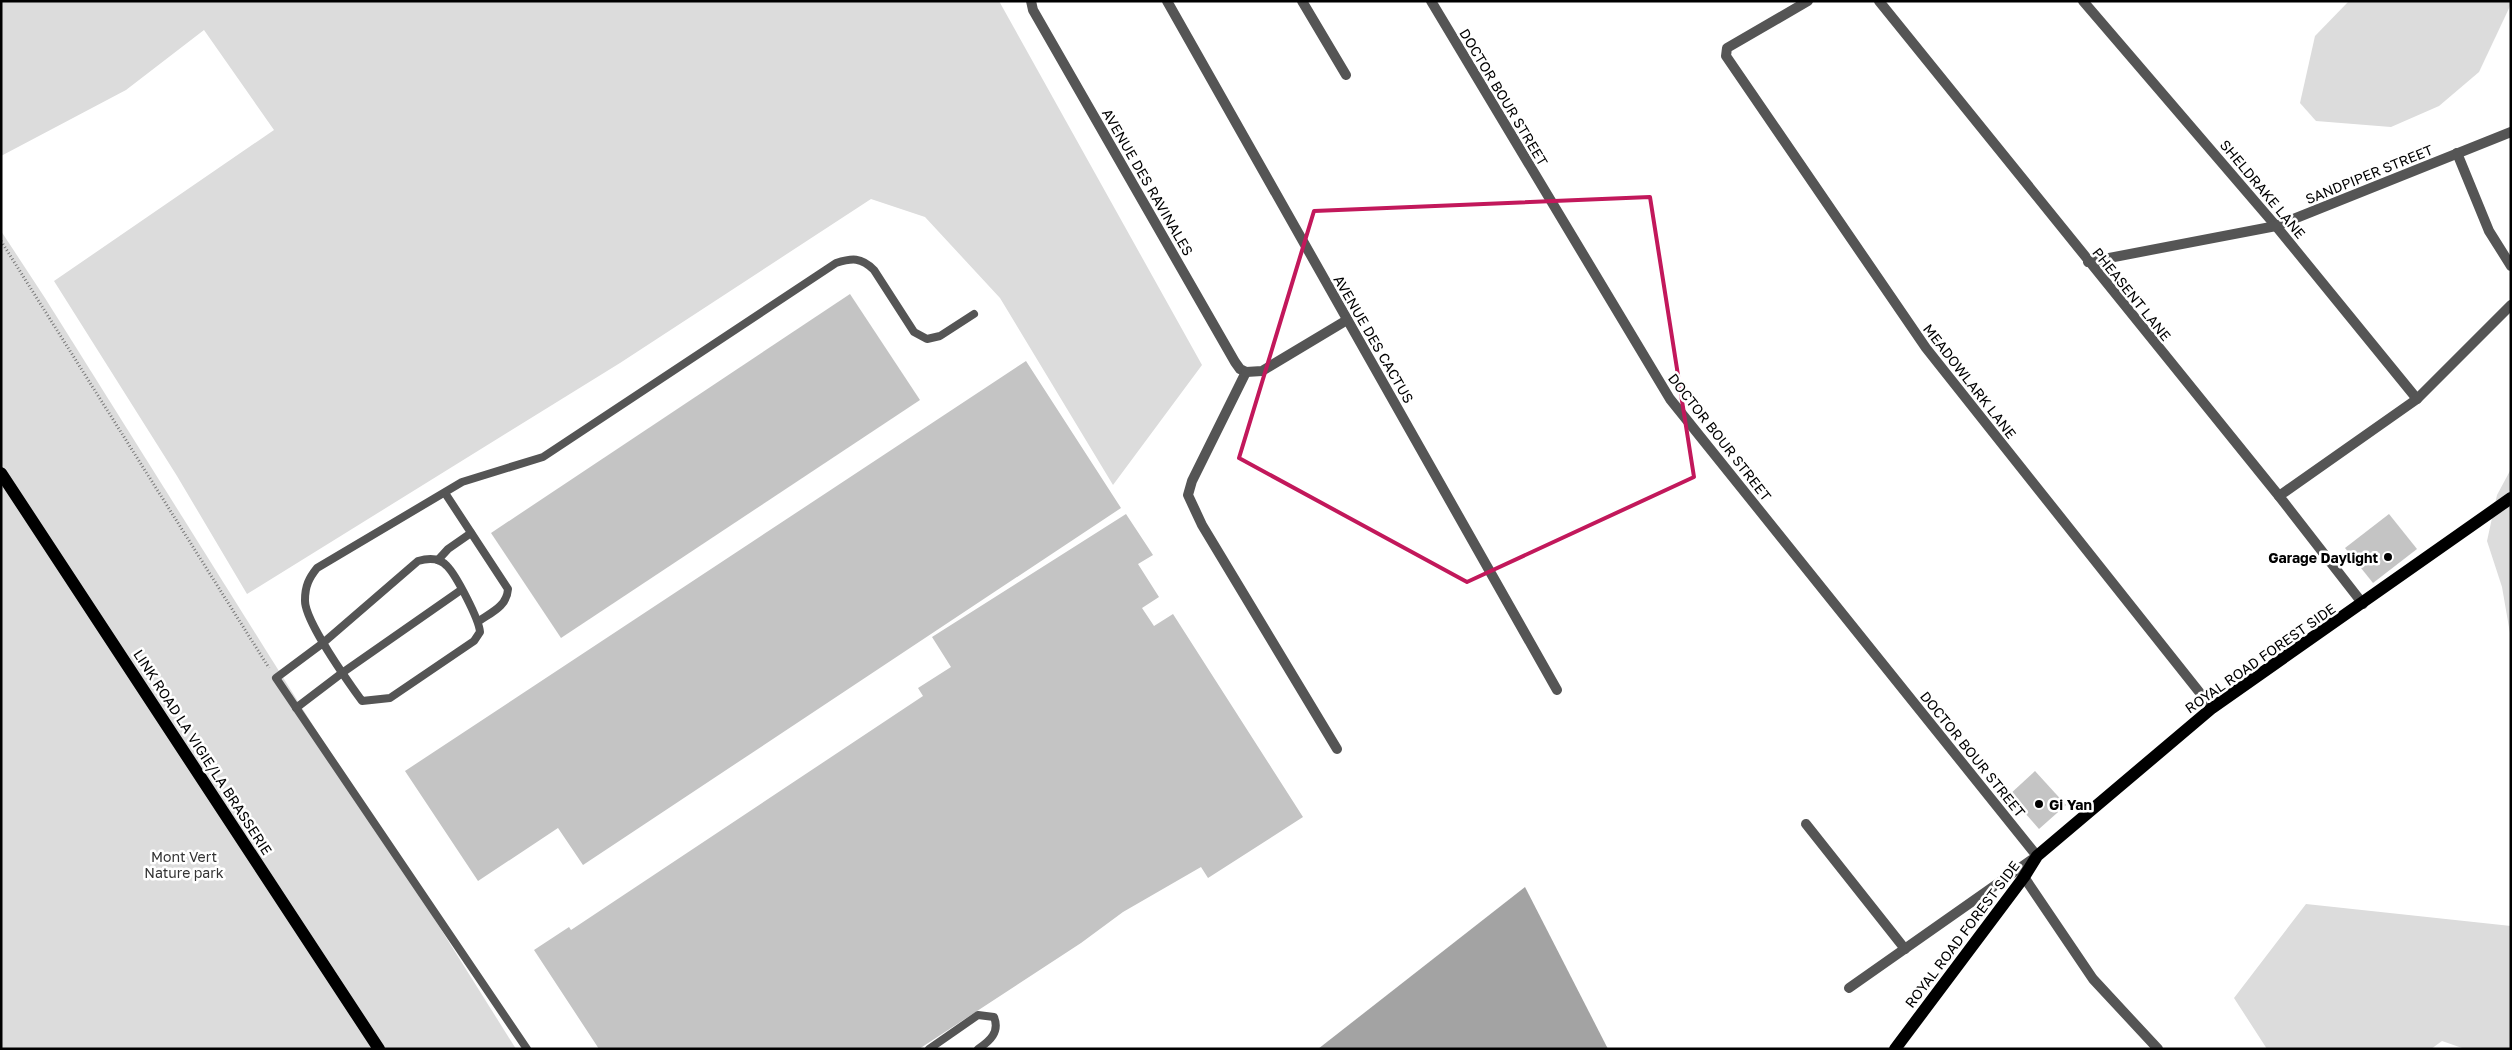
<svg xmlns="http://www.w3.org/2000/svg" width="2512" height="1050" font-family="'Golos Text',sans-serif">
  <rect width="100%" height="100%" fill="#fff"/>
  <g fill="#dcdcdc">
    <path d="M1 1H999L1202 365 1113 485 1000 298 925 217 871 199 620 363 247 594 177 476 54 281 274 130 204 30 126 90 1 156Z"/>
    <path d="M2349 1H2511V4L2479 72 2439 106 2391 127 2316 121 2300 103 2315 36Z"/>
    <path d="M1 231 45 298 516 1049H1Z"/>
    <path d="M2511 469V639L2502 587 2487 541 2497 495Z"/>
    <path d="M2306 904 2511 926V1049H2465L2442 1041 2431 1049H2267L2234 998Z"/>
  </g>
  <path fill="#a3a3a3" d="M1525 887 1608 1049H1318Z"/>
  <g fill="#c4c4c4">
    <path d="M850 294 920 400 561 638 491 533Z"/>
    <path d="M1026 361 1121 508 583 865 558 828 478 881 405 771Z"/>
    <path d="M1126 514 1153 555 1138 564 1159 597 1142 608 1154 626 1173 614 1303 817 1208 878 1201 867 1123 912 1081 943 919 1049H599L534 950 569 927 571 930 923 696 918 688 951 667 932 637Z"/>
    <path d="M2389 514 2417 549 2373 583 2345 548Z"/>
    <path d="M2035 771 2066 805 2039 829 2009 795Z"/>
  </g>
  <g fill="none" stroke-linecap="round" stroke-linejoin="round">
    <path stroke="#777" stroke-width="3" stroke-dasharray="1 2.5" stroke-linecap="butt" d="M1 241 269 668"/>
    <g stroke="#555" stroke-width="8">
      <path d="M445 493 508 589C507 606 492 612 479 621"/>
      <path d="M438 560 448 549 471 533"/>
      <path d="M296 708 342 673 461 590"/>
      <path d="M527 1049 276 678 323 643 418 561C428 558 439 557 447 566 456 575 479 619 480 632L474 641 390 698 362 701C349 683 304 620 305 600 305 586 309 578 317 568L462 482 543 457 836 263C852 258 861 257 874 270L914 332 927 339 940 336 974 314"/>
      <path d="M929 1049 978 1015 994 1017C1000 1032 990 1041 978 1049"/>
    </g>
    <g stroke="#555" stroke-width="10">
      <path d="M1031 1 1033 10 1235 362 1240 369 1246 372"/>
      <path d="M1167 1 1557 690"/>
      <path d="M1302 1 1346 75"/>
      <path d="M1431 1 1670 399 2037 856 1849 988"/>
      <path d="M1808 1 1727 48 1726 56 1926 348 2212 708"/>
      <path d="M1879 1 2279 496 2363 604"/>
      <path d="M2083 1 2276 226 2417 399"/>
      <path d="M2457 153 2489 231 2511 266"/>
      <path d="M2088 262 2276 226 2511 132"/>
      <path d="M1246 372 1192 481 1188 495 1202 525 1337 749"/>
      <path d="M1246 372 1262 371 1347 320"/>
      <path d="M2279 496 2417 399 2511 305"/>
      <path d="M1806 824 1905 949"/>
      <path d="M2024 877 2093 979 2158 1049"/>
    </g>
    <g stroke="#000" stroke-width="12">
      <path d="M1 473 379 1049"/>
      <path d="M1895 1049 2024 877 2037 856 2212 708 2511 498"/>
    </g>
  </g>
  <path fill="none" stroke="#c2185b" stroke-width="4" stroke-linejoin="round" d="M1650 197 1694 477 1467 582 1239 458 1314 211Z"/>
  <g fill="#000" stroke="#fff" stroke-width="2">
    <circle cx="2388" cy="557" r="5"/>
    <circle cx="2039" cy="804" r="5"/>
  </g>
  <g text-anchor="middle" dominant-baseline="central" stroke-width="5" stroke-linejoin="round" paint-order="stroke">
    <g font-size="14" fill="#000" stroke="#fff">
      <text transform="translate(1504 97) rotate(59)">DOCTOR BOUR STREET</text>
      <text transform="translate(2369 174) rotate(-22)">SANDPIPER STREET</text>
      <text transform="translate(1148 182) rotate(60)">AVENUE DES RAVINALES</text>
      <text transform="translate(2263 189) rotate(50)">SHELDRAKE LANE</text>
      <text transform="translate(2132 294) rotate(51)">PHEASENT LANE</text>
      <text transform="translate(1374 339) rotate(60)">AVENUE DES CACTUS</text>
      <text transform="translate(1970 381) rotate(52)">MEADOWLARK LANE</text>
      <text transform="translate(1720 437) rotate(52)">DOCTOR BOUR STREET</text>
      <text transform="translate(2260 658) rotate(-35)">ROYAL ROAD FOREST SIDE</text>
      <text transform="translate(203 752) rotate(57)">LINK ROAD LA VIGIE/LA BRASSERIE</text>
      <text transform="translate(1973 754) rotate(51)">DOCTOR BOUR STREET</text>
      <text transform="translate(1962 934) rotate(-53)">ROYAL ROAD FOREST SIDE</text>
    </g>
    <g font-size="14" font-weight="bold" fill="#000" stroke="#fff" text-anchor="end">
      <text x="2378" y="557">Garage Daylight</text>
      <text x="2049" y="804" text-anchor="start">Gi Yan</text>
    </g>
    <g font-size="14" fill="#333" stroke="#fff">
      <text x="184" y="856">Mont Vert<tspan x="184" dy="16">Nature park</tspan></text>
    </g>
  </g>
  <rect width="2512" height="1050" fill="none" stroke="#000000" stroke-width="5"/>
</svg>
